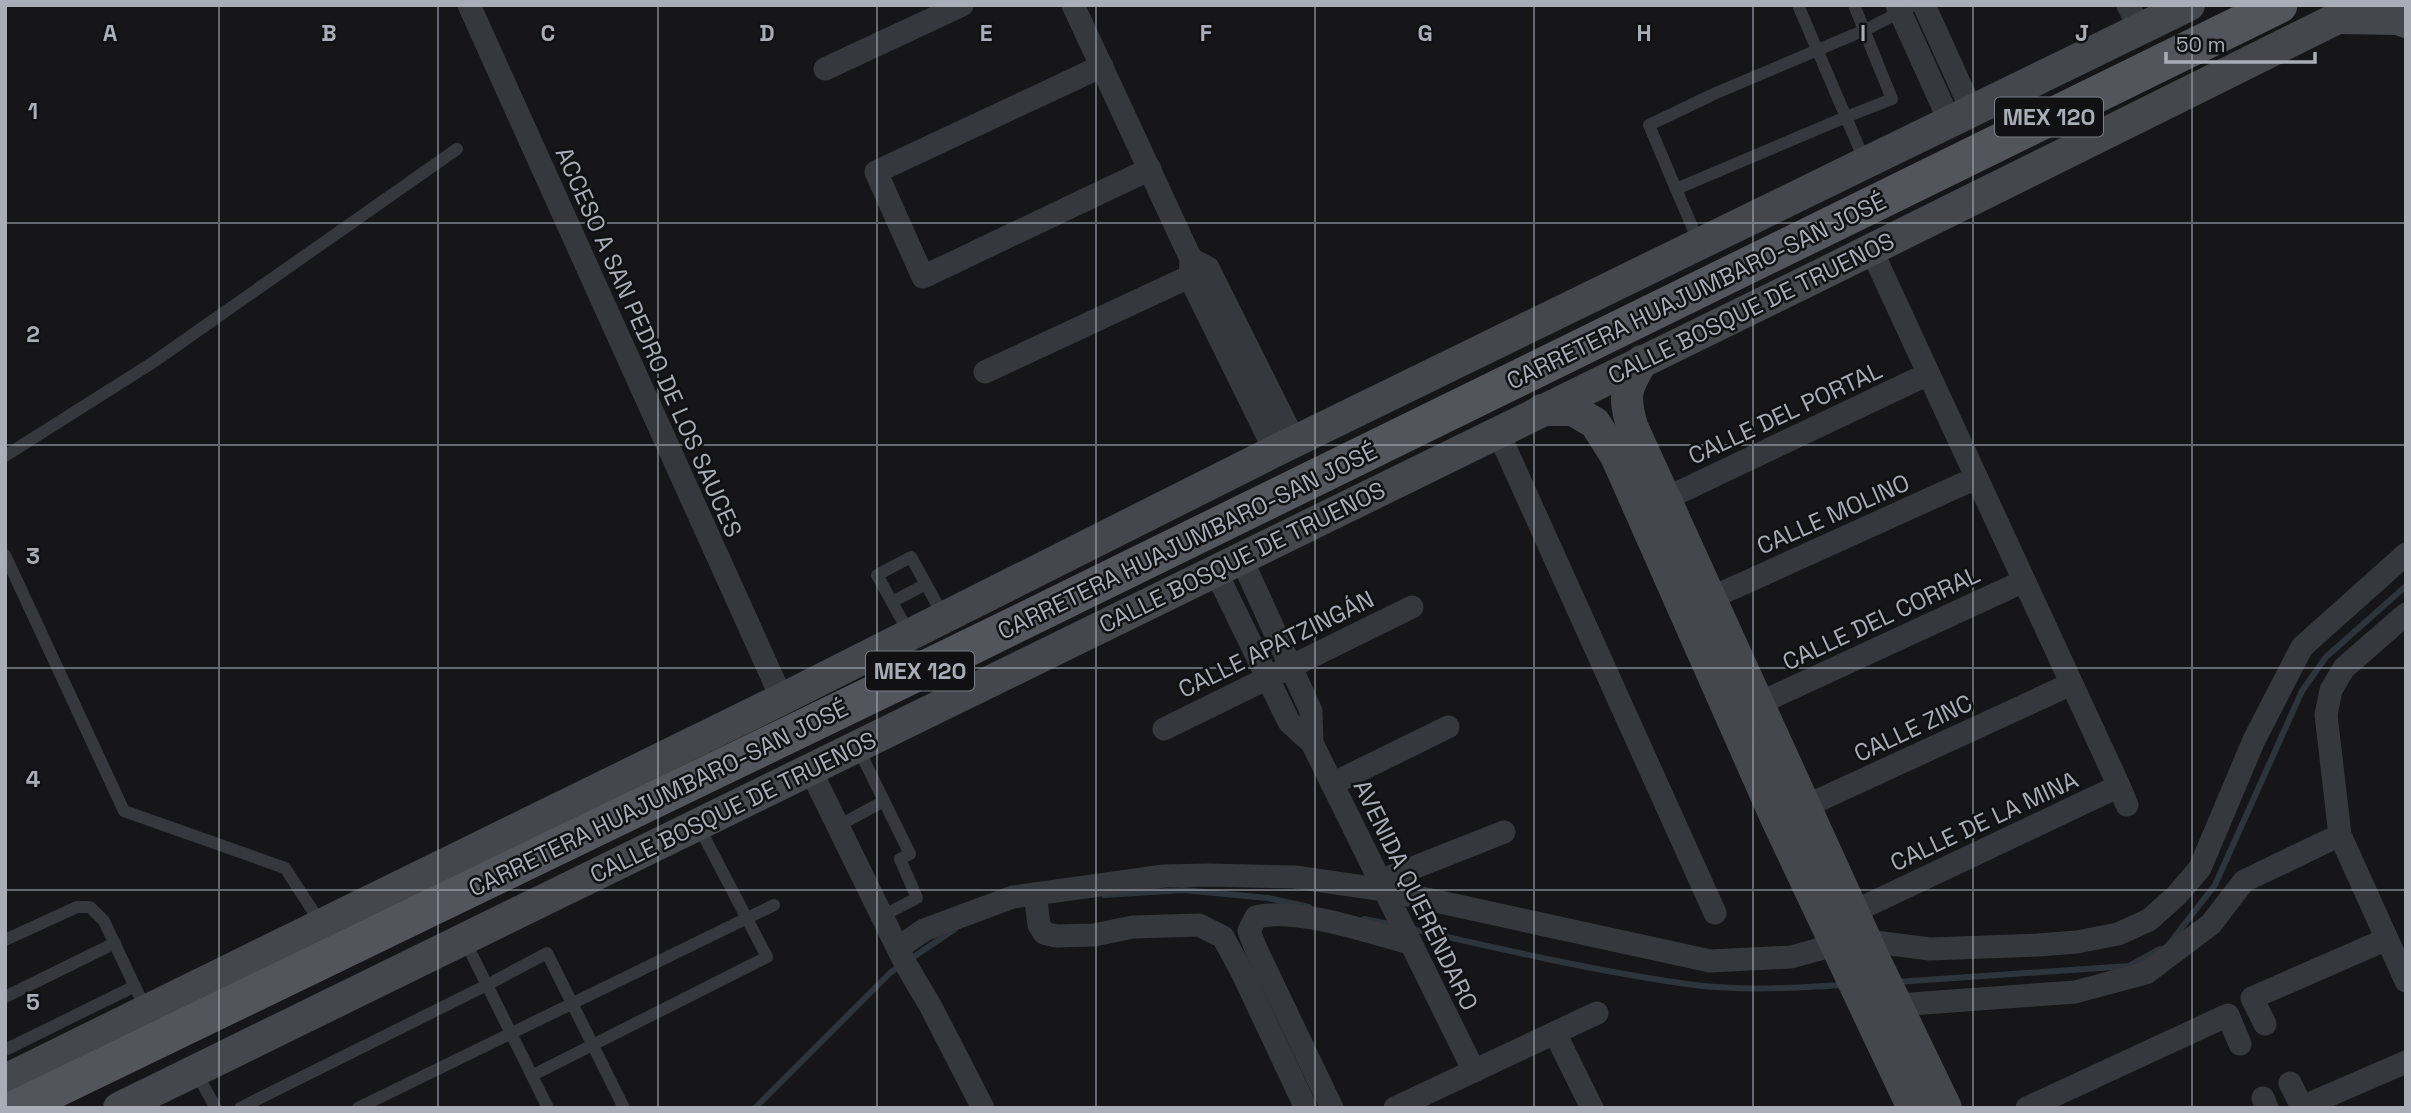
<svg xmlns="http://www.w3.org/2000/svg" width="2411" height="1113" font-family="'Space Grotesk',sans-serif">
  <rect width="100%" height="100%" fill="#161618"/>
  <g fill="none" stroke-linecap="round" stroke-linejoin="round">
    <g stroke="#2c353c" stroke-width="6">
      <path d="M1104 895 1183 890 1268 898 1309 907"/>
      <path d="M1364 919 1394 925"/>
      <path d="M1412 929C1505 950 1599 972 1694 985 1743 991 1794 988 1843 985"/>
      <path d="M2169 944 2215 885 2302 691 2326 657 2406 586"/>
      <path d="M909 960 955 929"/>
      <path d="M1896 982 2129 966 2160 949"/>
      <path d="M755 1108 890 973 900 966"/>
    </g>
    <g stroke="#37383d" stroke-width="12">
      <path d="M1798 5 1846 117 1892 99 1854 5"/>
      <path d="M1676 189 1649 125 1716 93 1865 30 1914 5"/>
      <path d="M1700 245 1676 189 1846 117 1865 162"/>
      <path d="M5 456 152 363 457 149"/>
      <path d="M5 555 124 811 285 868 322 925"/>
      <path d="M892 602 926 584"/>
      <path d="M909 633 877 575 911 557 944 617"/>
      <path d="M857 746 910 854 900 859 917 898 882 916"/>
      <path d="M838 826 884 801"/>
      <path d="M5 940 77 907H90L104 921 146 1010"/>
      <path d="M5 997 115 943"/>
      <path d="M5 1050 135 986"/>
      <path d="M195 1071 216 1108"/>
      <path d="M533 1075 767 957 698 825"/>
      <path d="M240 1108 487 985 464 939"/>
      <path d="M358 1108 774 905"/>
      <path d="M548 1108 487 985 547 953 624 1108"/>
    </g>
    <g stroke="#37383d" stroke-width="23">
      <path d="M469 5 782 699"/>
      <path d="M1073 5 1191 259 1190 278 1275 451"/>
      <path d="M1897 5 1950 122"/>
      <path d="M1924 5 1972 111"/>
      <path d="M2128 5 2140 29"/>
      <path d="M1102 66 876 172 923 277 1150 169"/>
      <path d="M825 69 962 5"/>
      <path d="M1871 249 2119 786"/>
      <path d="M1197 262 1208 268 1295 442"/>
      <path d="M985 372 1208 268"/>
      <path d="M1498 432 1715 913"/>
      <path d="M1665 499 1928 374"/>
      <path d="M1241 558 1311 711 1312 743"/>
      <path d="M1215 570 1289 722 1312 743 1474 1071"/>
      <path d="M1711 598 1976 478"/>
      <path d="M2406 614 2344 668 2331 690 2326 715 2340 835 2406 981"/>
      <path d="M1760 703 2024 581"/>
      <path d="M1164 729 1412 607"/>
      <path d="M810 769 905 963 931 1007 983 1108"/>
      <path d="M1332 784 1448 727"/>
      <path d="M1791 813 2071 684"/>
      <path d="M1380 881 1504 832"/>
      <path d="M1035 894 1039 925 1044 933 1056 936 1094 935 1133 927 1199 925 1223 937 1242 972 1306 1108"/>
      <path d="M1853 912 2119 786 2127 805"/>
      <path d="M1867 941 1930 949 2038 945 2077 942 2118 934 2149 920 2177 895 2200 868 2254 740 2302 647 2406 554"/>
      <path d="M898 948 924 930 1013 897 1164 876 1208 875 1295 877 1385 890 1710 961 1791 957 1835 945"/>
      <path d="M1897 1005 2075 992 2146 973 2211 924 2244 881 2340 835"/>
      <path d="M2265 1024 2252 998 2387 939"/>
      <path d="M1555 1033 1592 1108"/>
      <path d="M2290 1083 2302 1107 2406 1062"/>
      <path d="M2263 1098 2267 1108"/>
      <path d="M1332 1108 1256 949 1249 931 1256 917C1299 907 1367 932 1410 943"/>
      <path d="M1395 1108 1597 1013"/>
      <path d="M2027 1108 2228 1015 2240 1044"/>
    </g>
    <g stroke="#45474d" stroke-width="32">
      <path d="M2341 18 2398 19 2406 22"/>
      <path d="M1642 361C1626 389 1623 394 1632 426L1874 958 1946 1108"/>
      <path d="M1542 410H1573L1595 423 1616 456 1777 820 1913 1108"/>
      <path d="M5 1080 782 699 1275 451 2189 5"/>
      <path d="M119 1108 1824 273 2364 5"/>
    </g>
    <path stroke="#53555c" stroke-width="37" d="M17 1108 964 650 2279 5"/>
  </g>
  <path fill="none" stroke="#a8adb8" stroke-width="2" stroke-opacity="0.55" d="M219 5V1108M438 5V1108M658 5V1108M877 5V1108M1096 5V1108M1315 5V1108M1534 5V1108M1753 5V1108M1973 5V1108M2192 5V1108M5 223H2406M5 445H2406M5 668H2406M5 890H2406"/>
  <g text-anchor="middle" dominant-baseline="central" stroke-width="5" stroke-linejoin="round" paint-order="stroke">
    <g fill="#111113" stroke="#7b7e86" stroke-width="2">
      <rect x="1995" y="97.5" width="108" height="39" rx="5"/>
      <rect x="866" y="651.5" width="108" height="39" rx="5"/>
    </g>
    <g font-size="23" font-weight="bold" fill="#a8adb8">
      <text x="2049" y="117">MEX 120</text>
      <text x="920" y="671">MEX 120</text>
    </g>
    <g font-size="24" fill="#a8adb8" stroke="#111113">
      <text transform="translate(1696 291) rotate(-26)">CARRETERA HUAJUMBARO-SAN JOSÉ</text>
      <text transform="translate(1751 308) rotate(-26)">CALLE BOSQUE DE TRUENOS</text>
      <text transform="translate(649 342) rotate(66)">ACCESO A SAN PEDRO DE LOS SAUCES</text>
      <text transform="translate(1785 413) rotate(-25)">CALLE DEL PORTAL</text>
      <text transform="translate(1833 514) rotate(-24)">CALLE MOLINO</text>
      <text transform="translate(1187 541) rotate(-26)">CARRETERA HUAJUMBARO-SAN JOSÉ</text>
      <text transform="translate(1242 557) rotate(-26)">CALLE BOSQUE DE TRUENOS</text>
      <text transform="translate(1881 618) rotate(-25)">CALLE DEL CORRAL</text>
      <text transform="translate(1276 644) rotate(-26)">CALLE APATZINGÁN</text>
      <text transform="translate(1913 728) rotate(-25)">CALLE ZINC</text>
      <text transform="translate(658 798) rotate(-26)">CARRETERA HUAJUMBARO-SAN JOSÉ</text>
      <text transform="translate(733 807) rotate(-26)">CALLE BOSQUE DE TRUENOS</text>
      <text transform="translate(1984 821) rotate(-25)">CALLE DE LA MINA</text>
      <text transform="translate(1416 895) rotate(64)">AVENIDA QUERÉNDARO</text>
    </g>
  </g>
  <g font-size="23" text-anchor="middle" font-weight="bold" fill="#a8adb8" stroke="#111113" stroke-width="5" stroke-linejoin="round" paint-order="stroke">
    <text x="110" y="41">A</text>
    <text x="329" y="41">B</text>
    <text x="548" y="41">C</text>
    <text x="767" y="41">D</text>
    <text x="986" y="41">E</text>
    <text x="1206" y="41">F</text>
    <text x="1425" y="41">G</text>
    <text x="1644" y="41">H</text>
    <text x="1863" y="41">I</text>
    <text x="2082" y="41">J</text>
    <text x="33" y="119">1</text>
    <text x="33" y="342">2</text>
    <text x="33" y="564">3</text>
    <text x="33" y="787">4</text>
    <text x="33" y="1010">5</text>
  </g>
  <rect width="2411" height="1113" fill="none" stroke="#a8adb8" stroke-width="14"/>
  <path d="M2166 52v10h149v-10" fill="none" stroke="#a8adb8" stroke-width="3.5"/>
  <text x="2176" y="52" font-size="21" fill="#a8adb8" stroke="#111113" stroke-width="5" paint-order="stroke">50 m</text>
</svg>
